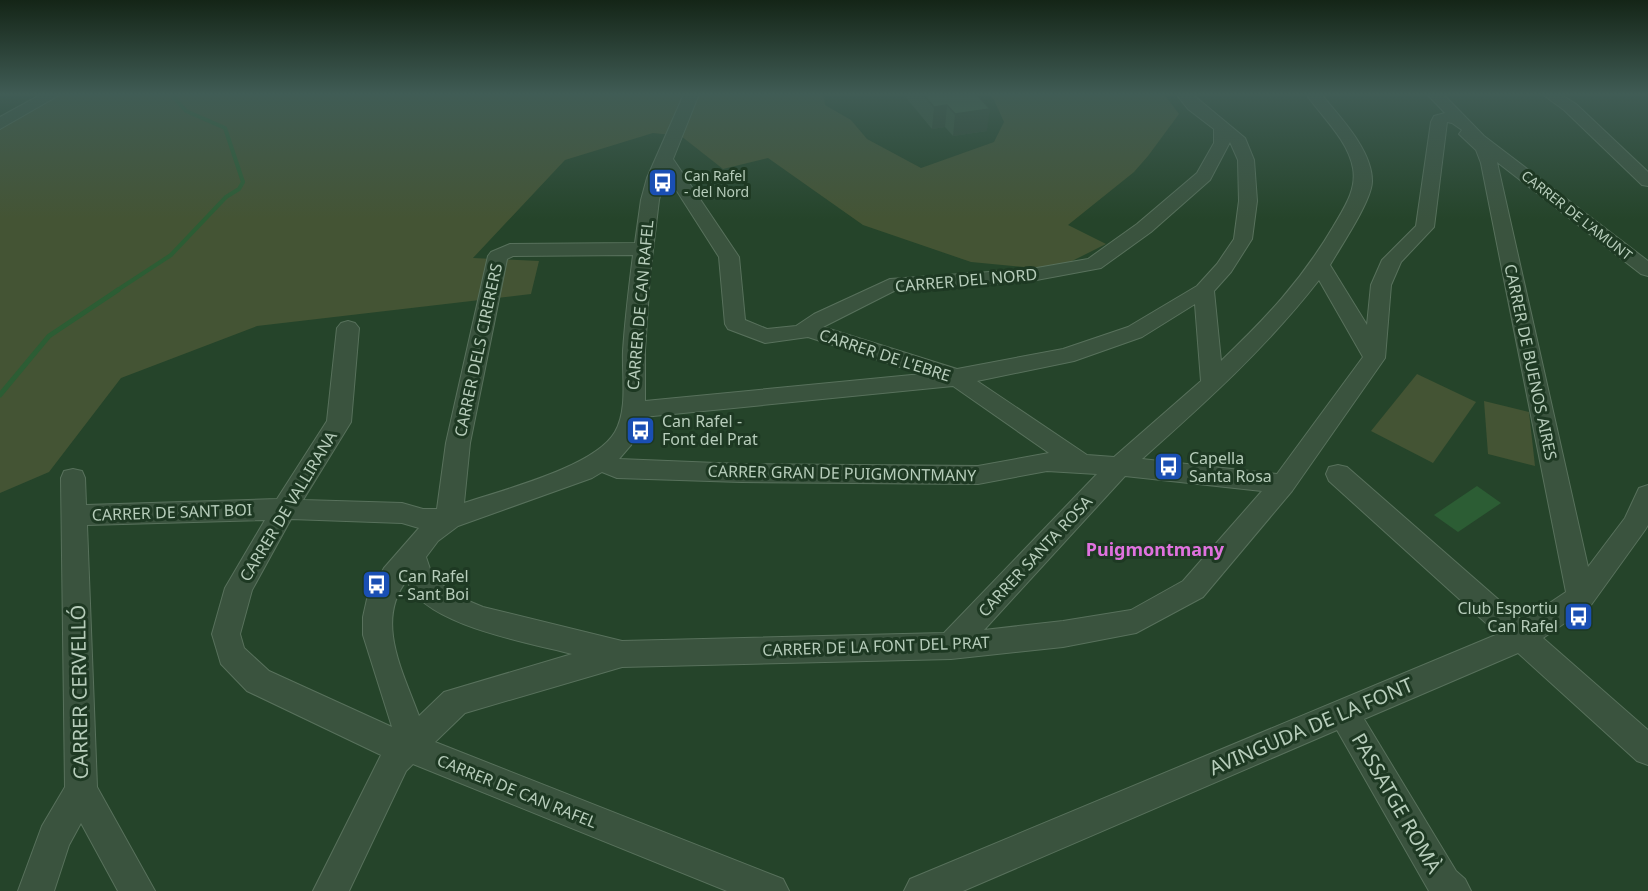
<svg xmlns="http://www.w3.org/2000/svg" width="1648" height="891" font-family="'Noto Sans',sans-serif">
  <rect width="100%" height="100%" fill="#25442a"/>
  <g fill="#445434">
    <path d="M56 94H823L825 105 851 120 867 139 921 168 994 142 1004 122 994 100 988 94H1164L1179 114 1148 156 1134 172 1068 225 1106 244 1070 262 1034 268 971 262 863 225 768 158 723 169 681 136 653 133 565 160 473 258 539 261 531 294 257 326 121 378 49 472 0 493V128Z"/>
    <path d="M1417 374 1476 402 1433 463 1371 431Z"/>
    <path d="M1484 401 1529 412 1535 466 1488 454Z"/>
  </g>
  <path fill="#2c5d34" d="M1477 486 1501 503 1458 532 1434 515Z"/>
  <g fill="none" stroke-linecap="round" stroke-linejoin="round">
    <path stroke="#2c5d34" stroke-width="4" d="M116 291 171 255 226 197 239 189 243 182 225 128 186 111 171 94"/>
    <path stroke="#2c5d34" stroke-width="5" d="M0 395 49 336 118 290"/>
    <defs>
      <g id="minor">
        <path d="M42 94H61L0 129V117Z"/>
        <path d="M684 94H699L673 159 739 257 745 320 767 329 796 326 814 314 890 279 1031 269 1088 259 1137 224 1197 173 1214 143V129L1188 109 1176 94H1192L1245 138 1254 160 1257 201 1252 239 1231 272 1214 291 1221 361C1266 318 1301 281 1333 227 1344 208 1357 190 1353 168 1348 140 1322 117 1306 94H1321C1340 117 1373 151 1372 182 1371 202 1341 246 1330 265L1367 325 1371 285 1382 260 1416 226 1431 122 1434 116 1445 113 1427 94H1443L1484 136 1648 261V276L1641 274 1497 162 1588 567 1625 518 1639 488 1648 485V525L1645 530 1591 605 1543 638 1648 730V765L1637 761 1518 653 1364 719 1456 871 1465 879 1471 891H1429L1337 730 963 891H904L910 879 1498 634 1329 481 1326 474 1329 467 1338 465 1347 467 1523 621 1566 592 1481 163 1476 150 1459 134 1462 130 1452 123 1447 122 1434 227 1401 262 1391 285 1385 358 1292 491 1203 597 1136 633 1063 647 951 659 622 667 465 713 435 742 783 879 789 891H727L413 764 406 771 349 891H313L381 755 247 691 221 664 212 634 225 588 265 520 87 525 97 787 155 891H118L81 823 69 845 54 891H18L42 826 65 787 61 478 64 471 73 469 82 471 85 478 86 505 277 499 327 421 337 328 341 323 348 321 355 323 359 328 351 422 303 500 402 503 423 509H437L446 443 488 256 491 252 510 244 635 243 641 200 647 178ZM1230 142 1238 160 1239 201 1234 239 1217 264 1197 286 1128 327 1063 349 957 369 823 327 894 291 1031 281 1101 268 1151 232 1210 180ZM666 174 719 257 725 324 728 329 765 343 808 337 922 374 645 401V350L650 275 659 200ZM633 255C629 287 625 319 623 351 622 377 628 409 615 432 595 467 502 490 464 503L470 443 507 259 513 256ZM1319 280 1363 357 1277 474 1142 459C1206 402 1266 348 1319 280ZM1195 304 1201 381 1114 457 1087 455 977 381 1074 361 1142 337ZM953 386 1049 453 978 466 741 464 619 459 631 445 643 417ZM1047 471 1097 474 944 633 622 641 483 607 459 597 433 578 426 557 438 541 458 526 592 478 602 472 617 478 741 482 978 484ZM1125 476 1262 491 1183 581 1131 610 1063 621 984 630ZM291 519 402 523 419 528 384 568 367 599 363 617V635L392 727 269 671 244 648 240 634 252 590ZM407 580C421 625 531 643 572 654L444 692 419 716C404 674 374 621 407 580Z"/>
        <path d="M1542 94H1560L1576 104 1648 172V186L1642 185 1564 110Z"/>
      </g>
    </defs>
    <use href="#minor" stroke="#58715c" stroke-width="2"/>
    <use href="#minor" fill="#3a533e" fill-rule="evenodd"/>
  </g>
  <path fill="#38553d" d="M903 94H976L987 131 953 136 945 127 932 129Z"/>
  <g fill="#2e4532">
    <path d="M947 105 945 127 932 129 934 107Z"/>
    <path d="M990 109 987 131 953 136 955 114Z"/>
  </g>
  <path fill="#416347" stroke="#2e4532" stroke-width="1.5" d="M923 94H976L990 109 955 114 947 105 934 107Z"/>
  <linearGradient id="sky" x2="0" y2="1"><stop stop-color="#142517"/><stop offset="0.43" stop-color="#405c55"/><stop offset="1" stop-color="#405c55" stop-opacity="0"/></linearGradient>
  <rect width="1648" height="219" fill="url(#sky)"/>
  <defs>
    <symbol id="bus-square" viewBox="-11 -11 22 22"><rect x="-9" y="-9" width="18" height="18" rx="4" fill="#1a4fb4" stroke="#1e3923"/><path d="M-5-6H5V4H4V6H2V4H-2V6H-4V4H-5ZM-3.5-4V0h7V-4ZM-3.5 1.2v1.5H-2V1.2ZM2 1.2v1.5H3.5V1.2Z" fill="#fff"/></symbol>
  </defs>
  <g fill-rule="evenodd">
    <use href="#bus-square" x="646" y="166" width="33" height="33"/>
    <use href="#bus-square" x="624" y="414" width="33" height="33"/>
    <use href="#bus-square" x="1152" y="450" width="33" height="33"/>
    <use href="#bus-square" x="360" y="568" width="33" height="33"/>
    <use href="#bus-square" x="1562" y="600" width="33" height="33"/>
  </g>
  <g text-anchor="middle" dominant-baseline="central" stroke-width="6" stroke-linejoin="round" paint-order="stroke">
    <g font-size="14" fill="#b7cdbb" stroke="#1e3923" text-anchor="start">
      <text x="684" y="175">Can Rafel<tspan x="684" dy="16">- del Nord</tspan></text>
    </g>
    <g font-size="14" fill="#b7cdbb" stroke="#1e3923">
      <text transform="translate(1577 215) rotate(38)">CARRER DE L'AMUNT</text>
    </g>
    <g font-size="16" fill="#b7cdbb" stroke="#1e3923">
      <text transform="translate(966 280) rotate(-5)">CARRER DEL NORD</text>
      <text transform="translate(640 305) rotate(-85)">CARRER DE CAN RAFEL</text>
      <text transform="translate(478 350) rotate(-78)">CARRER DELS CIRERERS</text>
      <text transform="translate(885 355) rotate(18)">CARRER DE L'EBRE</text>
      <text transform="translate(1531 362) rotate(78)">CARRER DE BUENOS AIRES</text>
      <text transform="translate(842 473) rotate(1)">CARRER GRAN DE PUIGMONTMANY</text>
      <text transform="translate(288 506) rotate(-59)">CARRER DE VALLIRANA</text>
      <text transform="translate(172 512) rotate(-2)">CARRER DE SANT BOI</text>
      <text transform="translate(1035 556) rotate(-47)">CARRER SANTA ROSA</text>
      <text transform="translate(876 646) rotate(-2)">CARRER DE LA FONT DEL PRAT</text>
      <text transform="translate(517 791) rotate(22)">CARRER DE CAN RAFEL</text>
    </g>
    <g font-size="16" fill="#b7cdbb" stroke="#1e3923" text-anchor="start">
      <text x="662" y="421">Can Rafel -<tspan x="662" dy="18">Font del Prat</tspan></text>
      <text x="1189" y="458">Capella<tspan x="1189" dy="18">Santa Rosa</tspan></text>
      <text x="398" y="576">Can Rafel<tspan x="398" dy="18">- Sant Boi</tspan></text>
      <text x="1558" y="608" text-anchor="end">Club Esportiu<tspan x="1558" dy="18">Can Rafel</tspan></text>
    </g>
    <g font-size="18" font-weight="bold" fill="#e072df" stroke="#1e3923">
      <text x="1155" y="549">Puigmontmany</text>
    </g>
    <g font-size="20" fill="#b7cdbb" stroke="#1e3923">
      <text transform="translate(79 692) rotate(-91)">CARRER CERVELLÓ</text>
      <text transform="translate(1311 726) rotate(-23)">AVINGUDA DE LA FONT</text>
      <text transform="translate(1397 803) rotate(60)">PASSATGE ROMÀ</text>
    </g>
  </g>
</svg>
